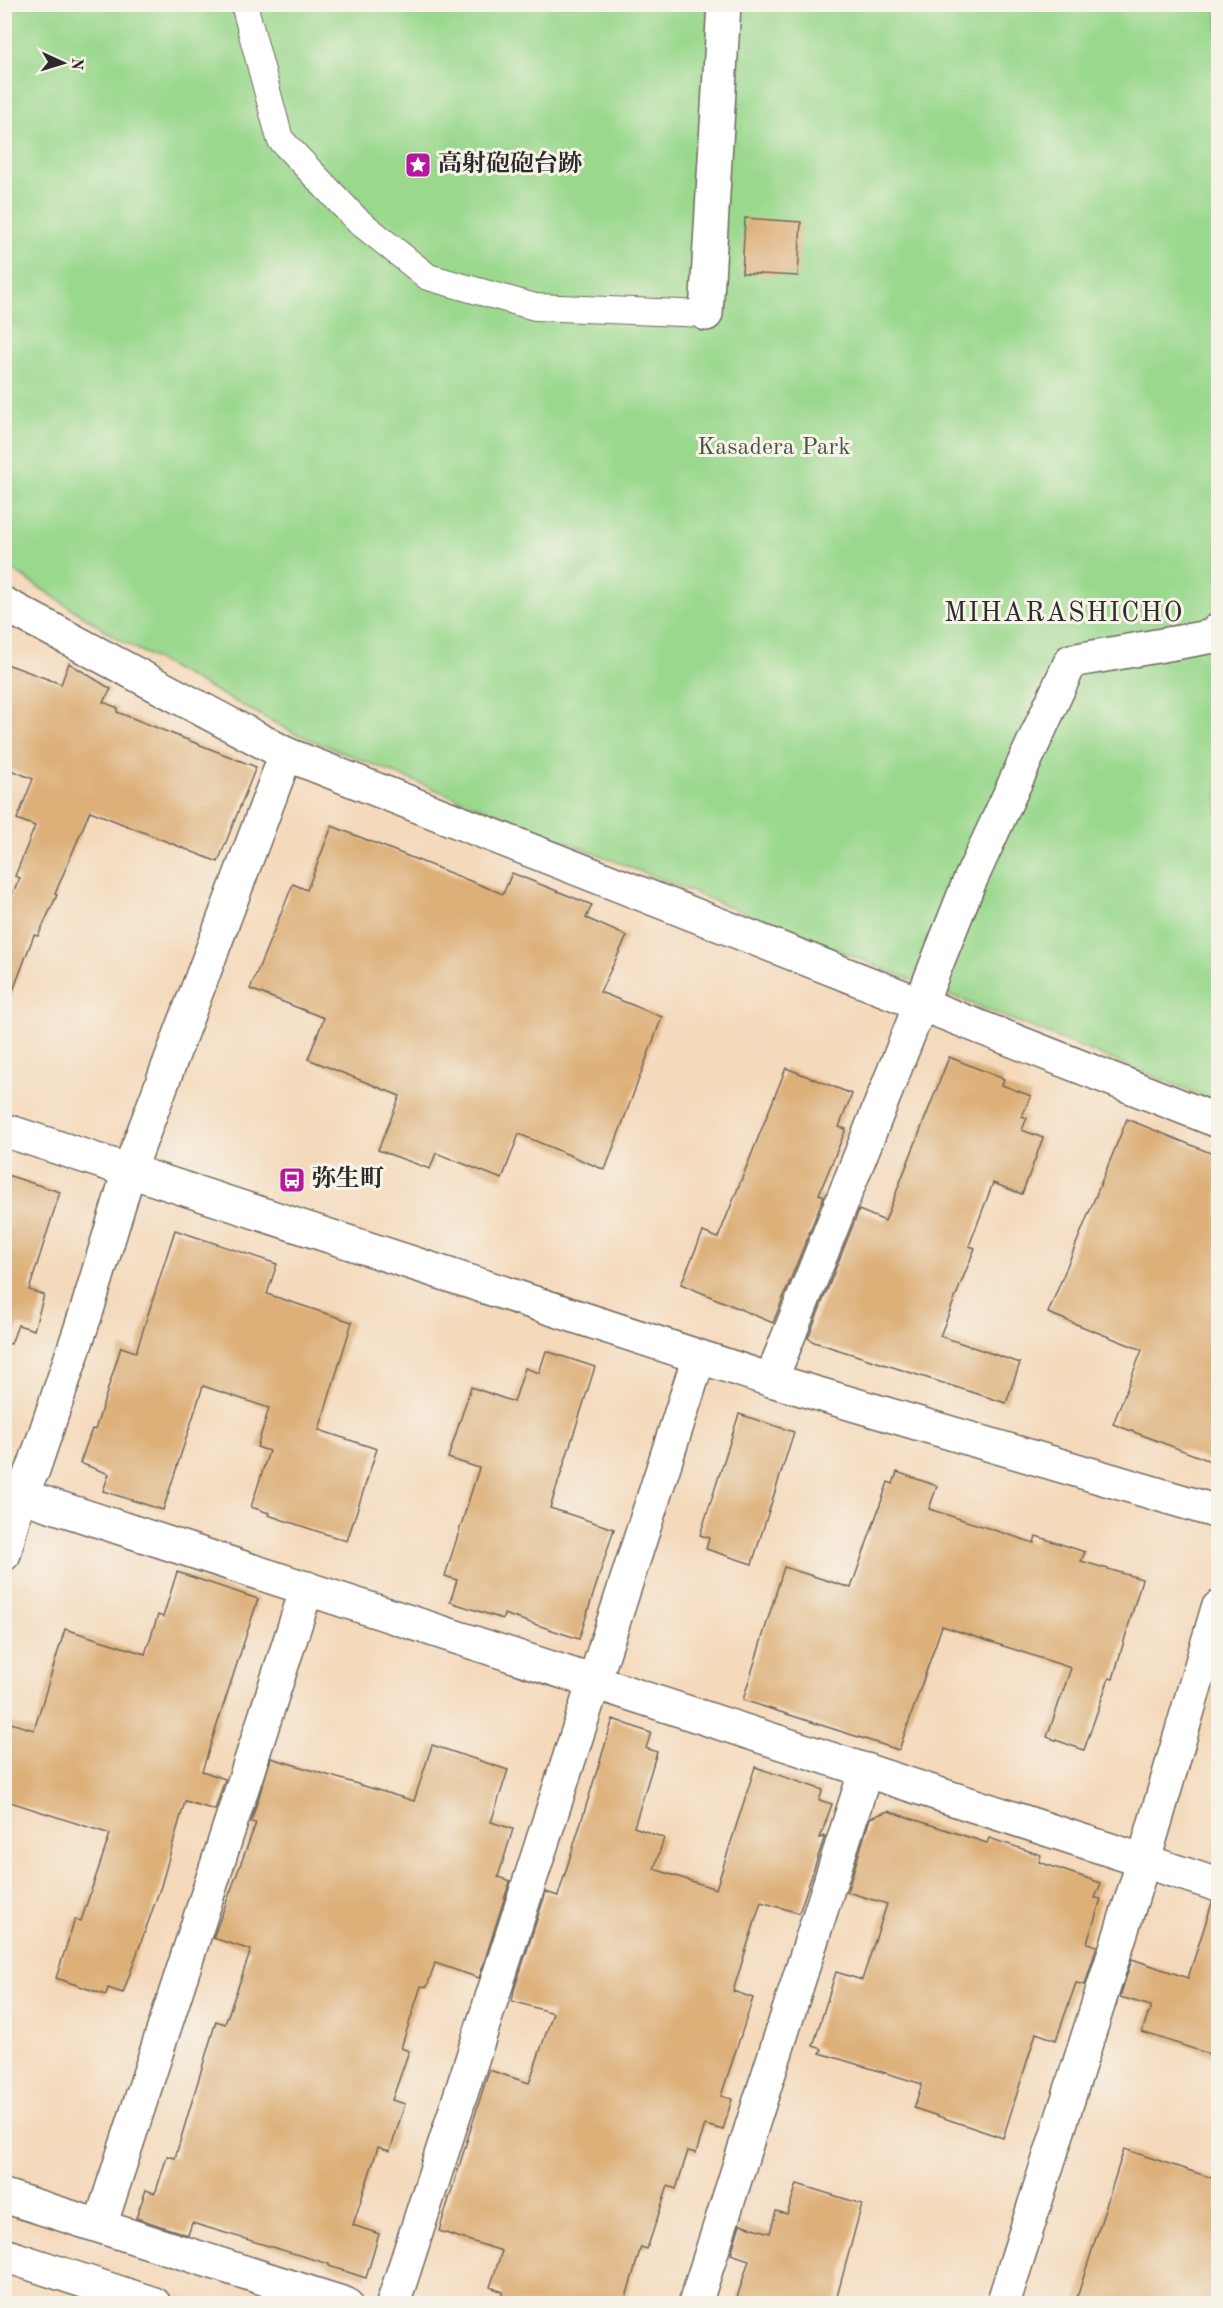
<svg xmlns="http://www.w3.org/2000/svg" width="1223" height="2308" font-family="'Old Standard TT','Noto Serif JP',serif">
  <rect width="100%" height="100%" fill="#f7f3e8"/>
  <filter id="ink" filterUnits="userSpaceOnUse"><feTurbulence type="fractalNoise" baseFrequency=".0167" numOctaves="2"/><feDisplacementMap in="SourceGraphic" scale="12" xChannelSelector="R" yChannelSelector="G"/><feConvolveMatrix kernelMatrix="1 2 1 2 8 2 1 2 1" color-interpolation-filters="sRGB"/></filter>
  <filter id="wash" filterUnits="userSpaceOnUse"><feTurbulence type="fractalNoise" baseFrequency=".008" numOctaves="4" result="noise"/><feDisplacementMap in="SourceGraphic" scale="24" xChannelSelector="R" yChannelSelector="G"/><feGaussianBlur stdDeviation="1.35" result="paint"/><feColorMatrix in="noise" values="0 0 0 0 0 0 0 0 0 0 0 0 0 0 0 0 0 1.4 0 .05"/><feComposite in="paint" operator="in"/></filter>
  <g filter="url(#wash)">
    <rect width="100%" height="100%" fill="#f4d9bb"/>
    <path fill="#9ad88d" stroke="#62825c" stroke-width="1.5" d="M4 5H1218V1102L294 733 120 640 5 565Z"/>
    <g id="blocks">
      <g fill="#ddb07a">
        <path d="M745 218 801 222 798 276 742 273Z"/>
        <path d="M4 663 61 684 69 663 111 689 103 702 118 708 117 712 256 767 218 862 90 811 55 894 57 895 38 936 34 935 8 1004 4 1003V911L20 878 15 876 35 826 17 819 33 779 4 767Z"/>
        <path d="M332 826 503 894 512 873 592 905 586 918 627 936 600 992 662 1017 605 1170 519 1134 502 1179 436 1153 430 1169 378 1150 400 1096 308 1059 324 1018 250 989 293 884 307 890Z"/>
        <path d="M949 1057 1004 1079 1002 1085 1031 1096 1022 1116 1027 1118 1022 1130 1043 1138 1022 1194 993 1183 969 1246 975 1248 940 1336 1020 1363 1006 1403 814 1342 808 1338 859 1210 885 1221Z"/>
        <path d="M786 1068 852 1094 839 1127 846 1129 819 1194 824 1196 773 1323 681 1284 703 1232 718 1238Z"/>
        <path d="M1127 1119 1218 1156V1464L1113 1424 1142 1350 1048 1313Z"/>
        <path d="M4 1174 60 1192 29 1290 44 1295 34 1330 18 1325 11 1344 4 1343Z"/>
        <path d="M175 1230 277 1264 267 1294 352 1322 319 1430 377 1449 347 1541 268 1515 269 1513 251 1507 269 1451 257 1447 269 1408 203 1386 163 1510 103 1491 109 1474 80 1463 92 1429 95 1430 121 1347 136 1352Z"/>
        <path d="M546 1351 595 1367 550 1508 614 1529 579 1639 504 1614 503 1619 450 1602 457 1580 445 1576 479 1468 448 1458 471 1387 514 1402 525 1368 539 1373Z"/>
        <path d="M739 1414 794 1432 752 1564 706 1549 709 1538 700 1535Z"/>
        <path d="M897 1472 937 1486 929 1509 1034 1543 1036 1536 1085 1552 1081 1561 1142 1579 1113 1679 1109 1678 1084 1750 1047 1737 1071 1668 942 1626 899 1750 743 1700 784 1567 851 1588 888 1482 893 1484Z"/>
        <path d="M177 1572 258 1599 202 1771 225 1779 215 1810 185 1801 161 1886 123 1993 108 1988 106 1995 56 1978 75 1919 81 1921 110 1834 4 1800V1721L34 1730 65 1629 145 1654 158 1615 163 1617Z"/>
        <path d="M613 1719 651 1733 646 1748 657 1752 634 1827 664 1838 654 1869 716 1889 755 1767 823 1790 819 1800 832 1804 820 1838 825 1836 799 1913 761 1902 733 1991 753 1998 721 2096 732 2099 723 2130 705 2125 696 2153 688 2151 676 2189 668 2186 647 2249 641 2247 624 2304H499L503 2292 490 2287 502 2251 439 2231 489 2070 529 2083 553 2013 512 2001 514 1990 546 1892 558 1896Z"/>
        <path d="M432 1745 508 1770 491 1822 513 1829 498 1877 510 1881 479 1978 435 1963 427 1987 421 1986 401 2048 409 2051 392 2100 405 2104 390 2151 378 2147 353 2225 379 2234 366 2278 329 2266V2264L192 2223 188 2235 136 2218 146 2190 154 2193 156 2191 167 2156 175 2158 216 2021 225 2024 251 1950 213 1938 256 1823 251 1822 271 1758 414 1801Z"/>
        <path d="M888 1811 987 1843 989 1838 1041 1855 1039 1862 1101 1883 1095 1898 1101 1899 1087 1943 1097 1946 1085 1985 1076 1983 1056 2040 1036 2033 1003 2138 914 2108 922 2084 820 2053 822 2049 813 2046 836 1972 862 1980 887 1904 847 1892 870 1818Z"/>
        <path d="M1212 1903 1218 1905V2057L1142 2032 1151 2006 1120 1997 1132 1959 1188 1978Z"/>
        <path d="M1124 2149 1218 2180V2304H1075Z"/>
        <path d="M797 2184 862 2204 835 2304H735L749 2260 731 2254 740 2224 770 2233 776 2211 787 2214Z"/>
      </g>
    </g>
  </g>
  <g filter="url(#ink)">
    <use href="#blocks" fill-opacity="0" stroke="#71685d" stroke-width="1.5"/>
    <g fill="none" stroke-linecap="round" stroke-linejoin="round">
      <defs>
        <path id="lane" d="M244 4 280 139 357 220 428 277 535 307 706 314"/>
        <g id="street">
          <path d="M706 314 724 4"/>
          <path d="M4 604 286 754 1218 1121"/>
          <path d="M771 1380 968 885 1071 661 1214 636 1218 630"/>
          <path d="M4 1490 1218 1885"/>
          <path d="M19 1495 33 1470 87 1310 129 1171 286 754"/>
          <path d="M4 2196 345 2304"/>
          <path d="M100 2226 307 1588"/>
          <path d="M4 2255 154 2304"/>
          <path d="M393 2304 699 1357"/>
          <path d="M695 2304 866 1770"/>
          <path d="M1003 2304 1144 1860 1218 1608"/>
        </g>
        <g id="secondary">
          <path d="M4 1130 771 1380 1218 1512"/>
          <path d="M4 1554 19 1495"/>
        </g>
      </defs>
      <use href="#lane" stroke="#71685d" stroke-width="28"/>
      <use href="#street" stroke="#71685d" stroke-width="36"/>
      <use href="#secondary" stroke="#71685d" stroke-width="36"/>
      <use href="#lane" stroke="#fff" stroke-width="26"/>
      <use href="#street" stroke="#fff" stroke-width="33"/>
      <use href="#secondary" stroke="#fff" stroke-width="33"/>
    </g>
  </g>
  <defs>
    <symbol id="sight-square" viewBox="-11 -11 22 22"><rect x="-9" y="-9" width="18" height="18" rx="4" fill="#b5179e" stroke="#f7f3e8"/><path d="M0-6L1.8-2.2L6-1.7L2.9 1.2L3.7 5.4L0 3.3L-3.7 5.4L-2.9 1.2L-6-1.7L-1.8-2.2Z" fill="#fff"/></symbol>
    <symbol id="bus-square" viewBox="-11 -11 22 22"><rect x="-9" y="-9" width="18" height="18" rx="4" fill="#b5179e" stroke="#f7f3e8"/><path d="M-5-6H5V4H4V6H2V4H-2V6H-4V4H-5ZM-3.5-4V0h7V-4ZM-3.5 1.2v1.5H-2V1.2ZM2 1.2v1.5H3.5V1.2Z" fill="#fff"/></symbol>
  </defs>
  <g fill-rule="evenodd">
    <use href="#sight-square" x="403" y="150" width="30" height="30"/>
    <use href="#bus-square" x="277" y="1165" width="30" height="30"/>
  </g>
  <g text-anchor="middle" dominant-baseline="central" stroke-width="6" stroke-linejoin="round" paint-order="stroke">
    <g font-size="24" font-weight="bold" fill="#2b2b2b" stroke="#f7f3e8" text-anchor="start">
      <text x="438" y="165">高射砲砲台跡</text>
      <text x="312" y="1180">弥生町</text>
    </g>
    <g font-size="24" fill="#475644" stroke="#f7f3e8">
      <text x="774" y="448">Kasadera Park</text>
    </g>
    <g font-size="27" letter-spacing="1.5" fill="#2b2b2b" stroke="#f7f3e8">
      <text x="1064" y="613">MIHARASHICHO</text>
    </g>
  </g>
  <rect width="1223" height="2308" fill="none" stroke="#f7f3e8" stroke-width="24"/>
  <g transform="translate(63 63) rotate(94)" stroke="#f7f3e8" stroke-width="4.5" paint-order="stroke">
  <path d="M0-4.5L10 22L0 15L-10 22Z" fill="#2b2b2b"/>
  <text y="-9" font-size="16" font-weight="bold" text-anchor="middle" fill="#2b2b2b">N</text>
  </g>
</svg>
